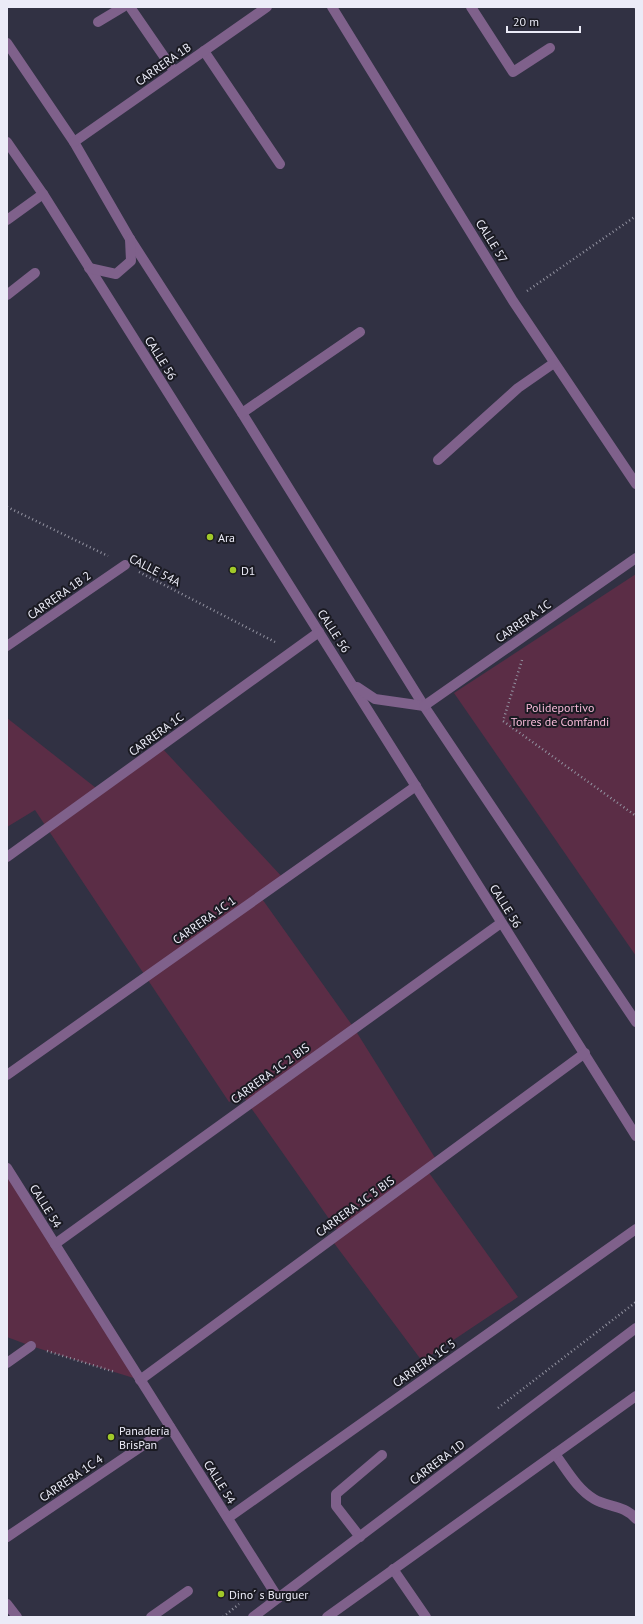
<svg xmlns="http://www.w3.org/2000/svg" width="643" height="1624" font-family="'PT Sans',sans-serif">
  <rect width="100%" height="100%" fill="#313143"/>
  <g fill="#5b2d46">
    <path d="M636 574V956L454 693Z"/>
    <path d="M7 718 96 788 161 747 284 879 260 896 354 1028 437 1161 427 1170 518 1297 422 1361 331 1239 339 1233 242 1095 229 1102 35 810 7 827Z"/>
    <path d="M7 1168 140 1380 31 1346 7 1337Z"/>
  </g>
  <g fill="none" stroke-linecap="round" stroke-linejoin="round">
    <g stroke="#9393a1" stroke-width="2.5" stroke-dasharray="1 3" stroke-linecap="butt">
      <path d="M635 7 636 9"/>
      <path d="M527 291 636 216"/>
      <path d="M7 507 108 556"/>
      <path d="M139 572 275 642"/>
      <path d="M522 660 503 721 636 816"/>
      <path d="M47 1351 115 1372"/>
      <path d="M498 1408 636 1302"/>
      <path d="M223 1617 239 1604"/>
    </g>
    <g stroke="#7f618b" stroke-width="10">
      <path d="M130 7 174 71"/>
      <path d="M332 7 513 301 636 484"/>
      <path d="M471 7 513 72 550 48"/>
      <path d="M98 22 123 7"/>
      <path d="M7 43 74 142 130 239 242 413 424 706 636 1022"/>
      <path d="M204 51 280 164"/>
      <path d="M7 142 43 194 636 1136"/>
      <path d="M74 142 267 7"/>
      <path d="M7 220 43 194"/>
      <path d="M89 268 116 274 131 261 130 239"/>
      <path d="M7 295 35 273"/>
      <path d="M242 413 360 332"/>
      <path d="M438 460 518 388 554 363"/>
      <path d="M7 646 125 565"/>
      <path d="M357 687 375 699 424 706"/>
      <path d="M424 706 636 558"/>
      <path d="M7 857 319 632"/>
      <path d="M7 1075 416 786"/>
      <path d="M7 1168 278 1598"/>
      <path d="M55 1244 501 923"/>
      <path d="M7 1363 31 1346"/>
      <path d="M140 1380 585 1053"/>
      <path d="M555 1454C567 1470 577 1489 594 1499 607 1507 625 1505 636 1519"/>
      <path d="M228 1518 636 1229"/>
      <path d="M7 1537 170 1427"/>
      <path d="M360 1537 336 1506V1494L382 1455"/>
      <path d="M393 1569 426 1617"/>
      <path d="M7 1604 17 1617"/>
      <path d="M151 1617 188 1591"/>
      <path d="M253 1617 636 1328"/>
      <path d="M327 1617 636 1396"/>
    </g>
  </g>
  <g fill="#a1c929" stroke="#1a1a22" stroke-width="1.5">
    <circle cx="210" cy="537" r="4"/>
    <circle cx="233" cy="570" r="4"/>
    <circle cx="111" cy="1437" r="4"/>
    <circle cx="221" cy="1594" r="4"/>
  </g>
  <g text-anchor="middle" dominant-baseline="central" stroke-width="4" stroke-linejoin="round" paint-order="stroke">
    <g font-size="12" fill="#ebebf7" stroke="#1a1a22">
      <text transform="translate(163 64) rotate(-35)">CARRERA 1B</text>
      <text transform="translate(492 241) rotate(58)">CALLE 57</text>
      <text transform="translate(161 358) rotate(58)">CALLE 56</text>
      <text transform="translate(155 570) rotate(27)">CALLE 54A</text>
      <text transform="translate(59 595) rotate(-35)">CARRERA 1B 2</text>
      <text transform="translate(523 621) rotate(-35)">CARRERA 1C</text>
      <text transform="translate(334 631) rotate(57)">CALLE 56</text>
      <text transform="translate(156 734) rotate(-36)">CARRERA 1C</text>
      <text transform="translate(506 906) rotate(58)">CALLE 56</text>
      <text transform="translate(204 920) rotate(-35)">CARRERA 1C 1</text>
      <text transform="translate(270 1073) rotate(-36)">CARRERA 1C 2 BIS</text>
      <text transform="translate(46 1206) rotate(58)">CALLE 54</text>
      <text transform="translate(355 1206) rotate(-36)">CARRERA 1C 3 BIS</text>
      <text transform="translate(424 1363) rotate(-35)">CARRERA 1C 5</text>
      <text transform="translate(437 1462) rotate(-37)">CARRERA 1D</text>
      <text transform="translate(71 1478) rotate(-34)">CARRERA 1C 4</text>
      <text transform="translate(220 1482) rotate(58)">CALLE 54</text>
    </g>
    <g font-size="12" fill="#ebebf7" stroke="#1a1a22" text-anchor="start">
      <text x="218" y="537">Ara</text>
      <text x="241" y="570">D1</text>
      <text x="119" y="1430">Panadería<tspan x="119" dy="14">BrisPan</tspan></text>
      <text x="229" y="1594">Dino´ s Burguer</text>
    </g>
    <g font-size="12" fill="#f7bad8" stroke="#1a1a22">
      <text x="560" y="707">Polideportivo<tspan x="560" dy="14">Torres de Comfandi</tspan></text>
    </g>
  </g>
  <rect width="643" height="1624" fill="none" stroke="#ebebf7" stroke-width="16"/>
  <path d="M507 26v6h73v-6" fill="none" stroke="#ebebf7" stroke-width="2"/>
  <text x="513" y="26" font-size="12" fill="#ebebf7" stroke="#1a1a22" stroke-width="3" paint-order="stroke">20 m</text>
</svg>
